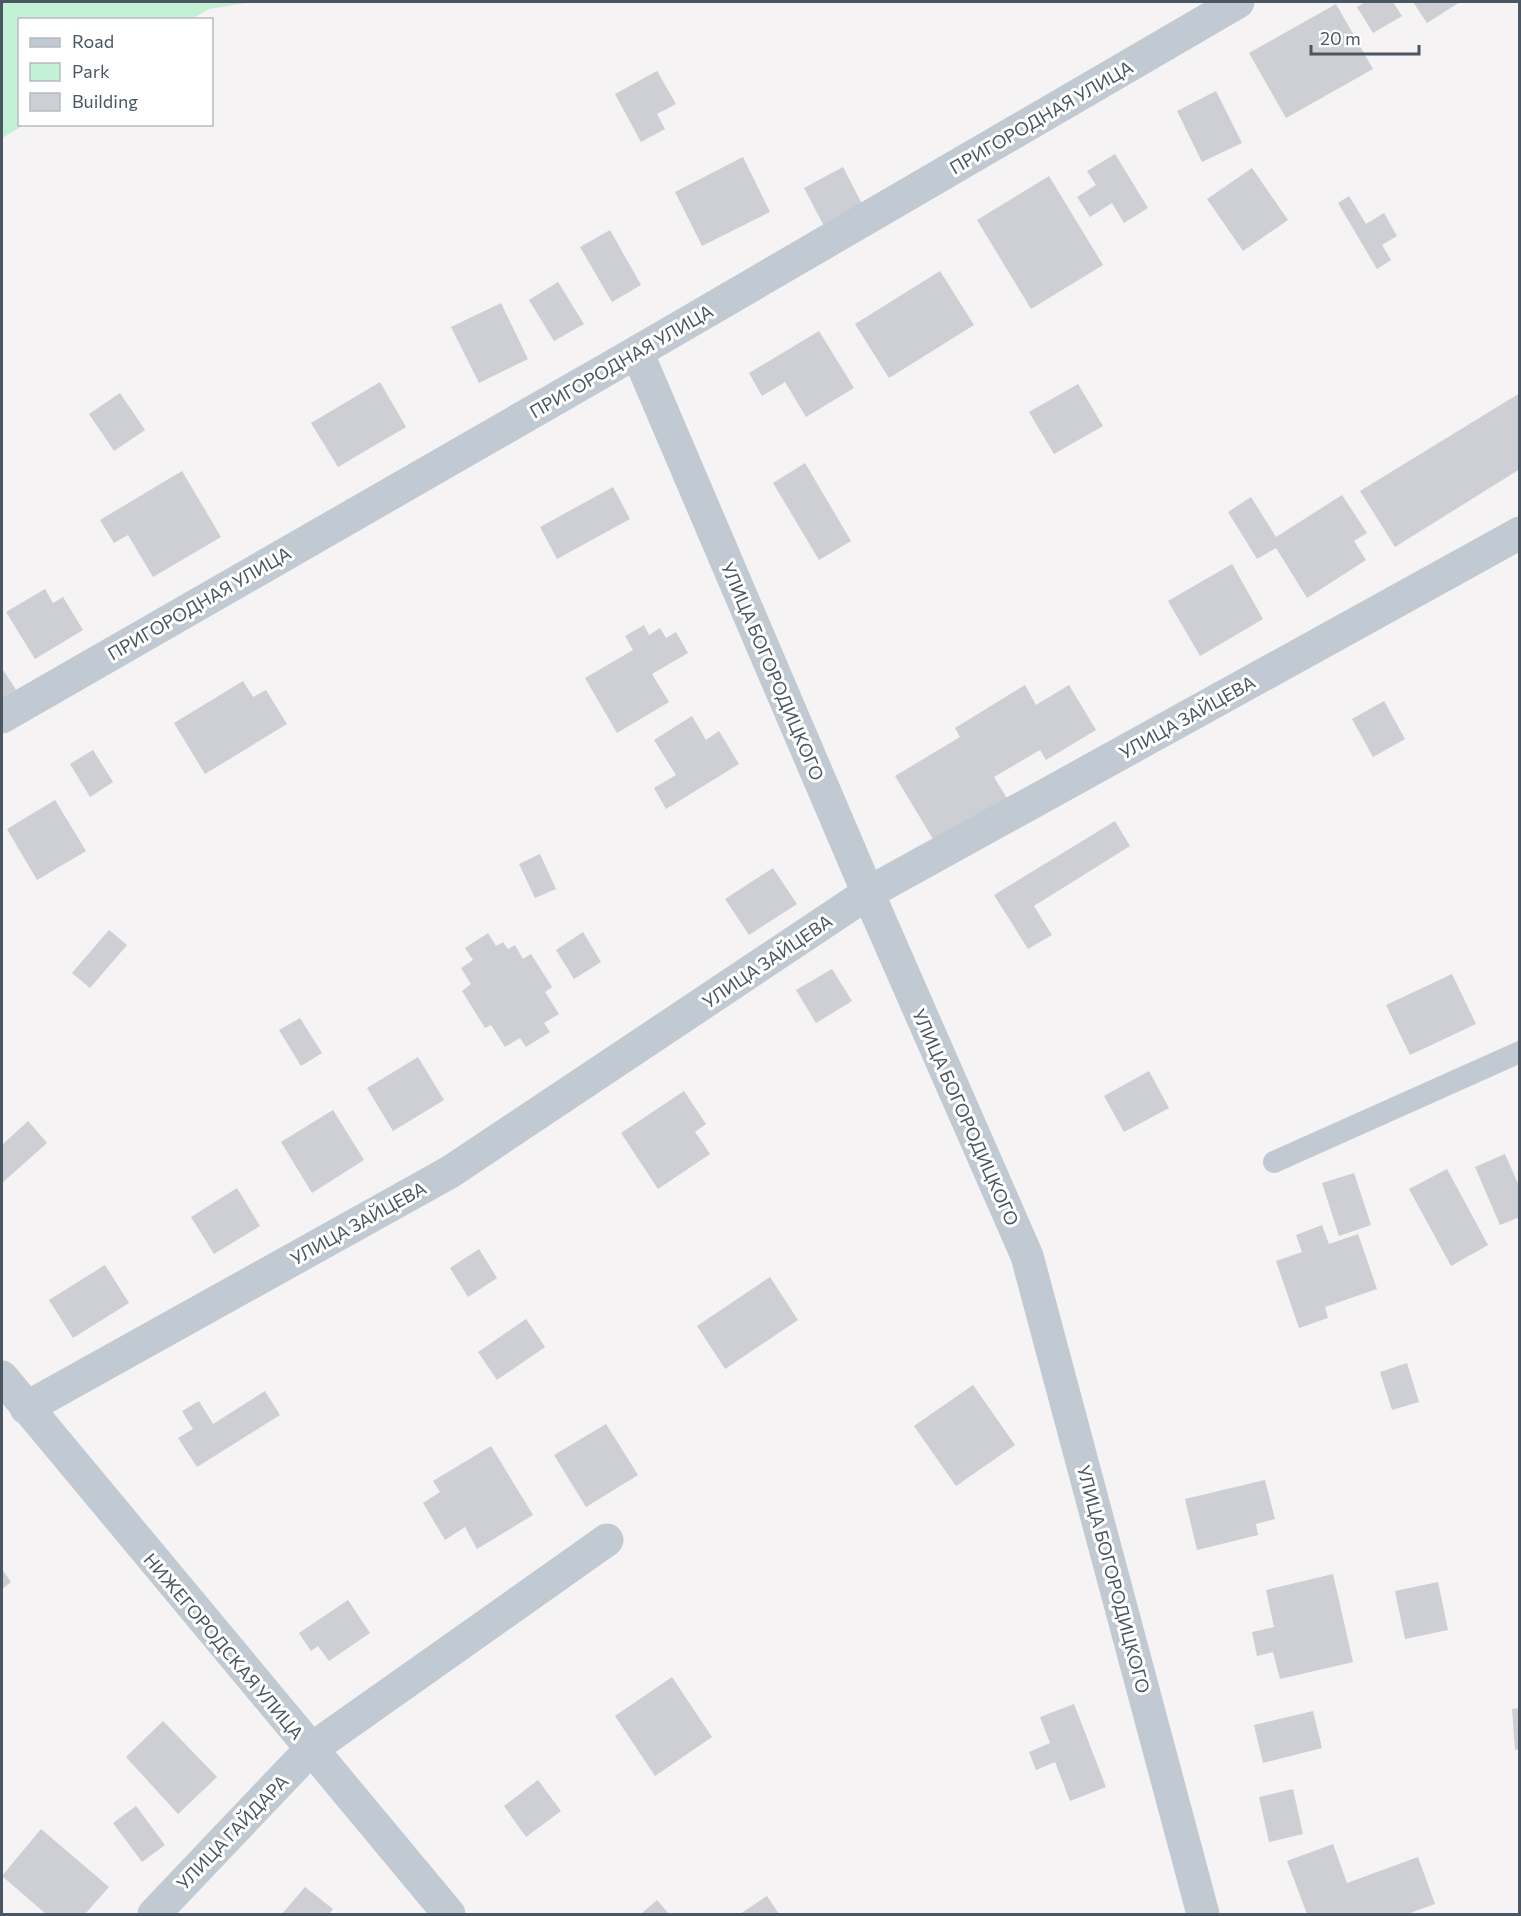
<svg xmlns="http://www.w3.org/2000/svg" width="1521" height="1916" font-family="Commissioner,sans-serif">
  <rect width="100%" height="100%" fill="#f5f3f3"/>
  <path fill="#c3f1d5" d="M2 2H252L209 9 192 19 20 20V124L24 125 2 138Z"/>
  <g fill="#cdcfd5">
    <path d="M1365 2H1393L1402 16 1373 33 1357 7Z"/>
    <path d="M1413 2H1460L1427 23Z"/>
    <path d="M1336 4 1373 69 1286 118 1249 53Z"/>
    <path d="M657 71 676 104 657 114 665 129 641 142 615 94Z"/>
    <path d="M1216 91 1242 143 1202 162 1177 111Z"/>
    <path d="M1115 154 1148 208 1124 223 1112 203 1090 217 1077 197 1096 185 1087 171Z"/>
    <path d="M743 157 770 212 702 246 675 192Z"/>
    <path d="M843 167 863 206 824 226 804 188Z"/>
    <path d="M1252 168 1288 220 1243 251 1207 199Z"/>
    <path d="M1049 176 1103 265 1031 309 977 220Z"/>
    <path d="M1349 196 1366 224 1384 213 1397 236 1382 245 1391 260 1377 269 1338 203Z"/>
    <path d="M610 230 641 285 612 302 580 247Z"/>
    <path d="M940 271 974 325 889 378 855 324Z"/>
    <path d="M558 282 584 324 554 341 529 300Z"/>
    <path d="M501 303 528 359 479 383 451 327Z"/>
    <path d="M819 331 854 388 806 417 785 382 762 396 749 373Z"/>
    <path d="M380 382 406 427 338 467 311 423Z"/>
    <path d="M1078 384 1103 426 1054 454 1029 412Z"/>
    <path d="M120 393 145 430 114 451 89 414Z"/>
    <path d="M1520 393V469L1395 547 1360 491Z"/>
    <path d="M805 463 851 541 819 560 773 483Z"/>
    <path d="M182 471 221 537 153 577 128 535 114 543 100 520Z"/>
    <path d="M613 487 630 519 557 559 540 527Z"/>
    <path d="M1342 495 1367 533 1354 541 1366 560 1307 598 1276 548 1257 559 1228 512 1251 497 1276 537Z"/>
    <path d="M1232 564 1263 619 1200 656 1168 601Z"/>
    <path d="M45 589 53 603 63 597 83 630 35 659 6 612Z"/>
    <path d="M644 625 649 635 660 628 666 638 676 632 688 653 652 674 669 702 617 733 585 678 633 650 625 636Z"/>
    <path d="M2 668 18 693 2 704Z"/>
    <path d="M243 681 253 697 266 690 287 724 205 774 174 723Z"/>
    <path d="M1025 685 1036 705 1069 685 1096 730 1046 760 1040 750 994 777 1008 800 936 844 895 776 960 737 955 728Z"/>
    <path d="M1384 701 1405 739 1373 757 1352 719Z"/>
    <path d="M692 716 706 740 719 731 739 764 666 809 654 788 676 775 654 740Z"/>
    <path d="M93 750 113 782 90 797 70 764Z"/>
    <path d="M55 800 86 851 37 880 7 829Z"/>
    <path d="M1115 821 1130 846 1034 906 1052 935 1028 949 994 895Z"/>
    <path d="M540 854 556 889 535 898 519 864Z"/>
    <path d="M773 868 797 904 749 935 725 899Z"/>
    <path d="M109 930 127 945 90 988 72 973Z"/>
    <path d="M583 932 601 962 574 979 556 950Z"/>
    <path d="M488 933 496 946 503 942 508 949 515 945 523 959 531 954 552 987 545 992 559 1014 544 1023 550 1032 526 1047 520 1038 505 1047 491 1025 485 1028 462 991 471 984 461 968 473 960 465 948Z"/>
    <path d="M832 969 852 1001 816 1023 796 990Z"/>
    <path d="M1452 974 1476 1024 1410 1055 1386 1005Z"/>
    <path d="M300 1018 322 1053 301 1066 279 1030Z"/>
    <path d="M418 1057 444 1100 393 1131 367 1088Z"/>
    <path d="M1149 1071 1169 1108 1124 1132 1104 1096Z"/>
    <path d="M684 1091 706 1124 695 1132 710 1154 658 1189 621 1133Z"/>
    <path d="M333 1110 364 1160 312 1193 281 1142Z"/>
    <path d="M28 1121 47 1143 2 1183V1145Z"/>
    <path d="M1505 1154 1520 1188V1217L1500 1225 1475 1167Z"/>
    <path d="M1447 1169 1488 1245 1451 1266 1409 1189Z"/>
    <path d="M1354 1173 1371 1225 1339 1236 1322 1183Z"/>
    <path d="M237 1188 260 1226 214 1254 191 1217Z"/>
    <path d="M1322 1225 1329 1244 1358 1234 1377 1289 1325 1307 1328 1318 1299 1328 1276 1261 1302 1252 1296 1235Z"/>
    <path d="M479 1249 497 1278 468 1297 450 1268Z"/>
    <path d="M105 1265 129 1303 73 1338 49 1300Z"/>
    <path d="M770 1277 798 1320 725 1369 697 1326Z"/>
    <path d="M526 1319 545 1347 497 1380 478 1352Z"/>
    <path d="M1407 1363 1419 1402 1392 1410 1380 1372Z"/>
    <path d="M973 1385 1015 1445 956 1486 914 1426Z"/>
    <path d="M265 1391 280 1415 197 1467 178 1438 193 1429 182 1411 199 1401 213 1424Z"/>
    <path d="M606 1424 638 1475 586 1507 554 1455Z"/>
    <path d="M491 1446 533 1515 477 1549 465 1527 445 1540 423 1503 440 1492 433 1481Z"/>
    <path d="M1265 1480 1275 1519 1256 1524 1258 1535 1197 1550 1185 1499Z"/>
    <path d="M2 1569 11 1582 2 1589Z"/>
    <path d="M1333 1574 1353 1662 1280 1679 1273 1652 1257 1656 1252 1632 1274 1627 1266 1590Z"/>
    <path d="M1438 1582 1448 1630 1405 1639 1395 1591Z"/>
    <path d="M348 1600 370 1633 329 1661 318 1646 311 1651 299 1633Z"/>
    <path d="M672 1677 712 1737 655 1776 615 1716Z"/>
    <path d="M1074 1704 1106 1787 1070 1801 1055 1762 1036 1770 1029 1752 1050 1743 1040 1717Z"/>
    <path d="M1520 1708V1749L1515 1750 1512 1709Z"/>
    <path d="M1313 1711 1322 1748 1263 1763 1254 1725Z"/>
    <path d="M163 1721 217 1777 178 1814 126 1757Z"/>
    <path d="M538 1780 561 1811 526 1837 504 1806Z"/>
    <path d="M1293 1789 1303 1834 1269 1842 1259 1797Z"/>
    <path d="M136 1806 165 1845 142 1862 113 1823Z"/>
    <path d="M41 1829 109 1887 85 1914H46L2 1876Z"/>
    <path d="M1333 1844 1347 1883 1418 1857 1435 1904 1407 1914H1307L1287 1861Z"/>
    <path d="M305 1887 333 1909 329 1914H282Z"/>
    <path d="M767 1896 779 1914H740Z"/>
    <path d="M657 1900 669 1914H641Z"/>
  </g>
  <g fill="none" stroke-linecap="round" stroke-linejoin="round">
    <path stroke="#c1cad2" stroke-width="22" d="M1274 1162 1520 1052"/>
    <g stroke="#c1cad2" stroke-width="33">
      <path d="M637 352 868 893 1027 1256 1203 1914"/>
      <path d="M2 717 637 352 1238 2"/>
      <path d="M2 1377 449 1914"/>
      <path d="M26 1408 450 1172 868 893 1520 533"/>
      <path d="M154 1914 310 1750 607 1540"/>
    </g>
  </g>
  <g text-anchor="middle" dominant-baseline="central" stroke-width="6" stroke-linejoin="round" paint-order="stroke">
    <g font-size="18" fill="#4a5661" stroke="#fff">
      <text transform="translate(1041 117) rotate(-30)">ПРИГОРОДНАЯ УЛИЦА</text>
      <text transform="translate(621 361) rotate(-30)">ПРИГОРОДНАЯ УЛИЦА</text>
      <text transform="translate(199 603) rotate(-30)">ПРИГОРОДНАЯ УЛИЦА</text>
      <text transform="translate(773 671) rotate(67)">УЛИЦА БОГОРОДИЦКОГО</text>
      <text transform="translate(1187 717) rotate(-29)">УЛИЦА ЗАЙЦЕВА</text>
      <text transform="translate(767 961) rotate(-34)">УЛИЦА ЗАЙЦЕВА</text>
      <text transform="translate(966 1117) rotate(66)">УЛИЦА БОГОРОДИЦКОГО</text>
      <text transform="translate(358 1223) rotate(-29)">УЛИЦА ЗАЙЦЕВА</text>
      <text transform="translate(1114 1579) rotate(75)">УЛИЦА БОГОРОДИЦКОГО</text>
      <text transform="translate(224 1646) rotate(50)">НИЖЕГОРОДСКАЯ УЛИЦА</text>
      <text transform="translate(232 1832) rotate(-46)">УЛИЦА ГАЙДАРА</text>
    </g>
  </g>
  <rect width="1521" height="1916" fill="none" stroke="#4a5661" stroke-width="6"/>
  <rect x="18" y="18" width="195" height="108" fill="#ffffff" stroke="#b7bbc0" stroke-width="1.5"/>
  <rect x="30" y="38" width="30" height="9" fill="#c1cad2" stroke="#b7bbc0" stroke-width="1.5"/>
  <text x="72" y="48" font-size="18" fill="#4a5661">Road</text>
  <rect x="30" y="63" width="30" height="18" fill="#c3f1d5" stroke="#b7bbc0" stroke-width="1.5"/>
  <text x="72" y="78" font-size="18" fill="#4a5661">Park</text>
  <rect x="30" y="93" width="30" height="18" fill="#cdcfd5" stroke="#b7bbc0" stroke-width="1.5"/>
  <text x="72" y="108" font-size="18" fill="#4a5661">Building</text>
  <path d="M1311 45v9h108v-9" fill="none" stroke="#4a5661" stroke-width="3"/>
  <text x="1320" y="45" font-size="18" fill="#4a5661" stroke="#ffffff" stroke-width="4.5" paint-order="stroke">20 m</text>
</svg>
